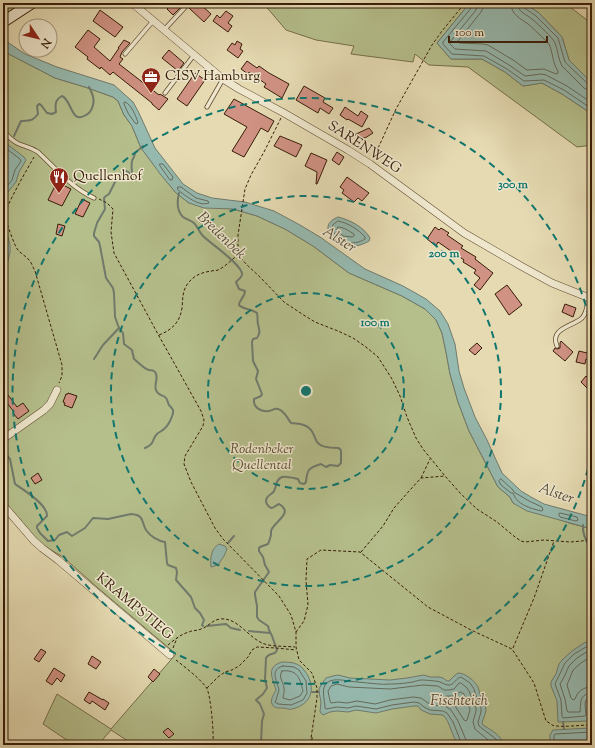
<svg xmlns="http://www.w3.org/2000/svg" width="595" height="748" font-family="'Sorts Mill Goudy',serif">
  <rect width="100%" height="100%" fill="#e5dab2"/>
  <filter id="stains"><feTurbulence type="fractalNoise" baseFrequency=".005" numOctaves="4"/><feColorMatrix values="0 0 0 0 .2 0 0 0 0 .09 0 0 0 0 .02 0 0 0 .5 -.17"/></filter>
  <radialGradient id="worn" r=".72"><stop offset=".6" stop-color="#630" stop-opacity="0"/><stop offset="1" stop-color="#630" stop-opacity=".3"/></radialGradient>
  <g fill="#b5bf8c" stroke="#766e4a">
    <path d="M3 3H15L19 5 3 16Z"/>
    <path d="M263 3H472L468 5 437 43 451 59H482L505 72 523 86 542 83 562 94 592 114V145L577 147 468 67 429 65 415 54 413 62 351 54 354 46 316 40 286 30Z"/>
    <path d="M524 3H565L592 24V83L569 60 562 37 539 13Z"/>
    <path d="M3 51 55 78 85 87 113 97 118 101 124 115 132 126 141 148 176 193 189 203 219 208 233 209 257 216 285 229 313 246 349 273 402 296 425 309 436 320 442 333 446 352 450 374 458 402 469 431 498 487 510 497 513 503 569 523 592 529V745H134L111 730 98 745H88L71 743 43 724 57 694 111 729 176 654 98 588 63 557 39 543 33 535 3 500Z"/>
  </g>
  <g fill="#96bab0" stroke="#707b6d">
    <path d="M472 3H524L539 13 562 37 569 60 592 83V114L562 94 542 83 523 86 505 72 482 59H451L437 43 468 5Z"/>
    <path d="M3 39 25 54 57 67 114 85 133 102 138 111 155 148 183 184 197 193 212 198 245 202 274 211 300 225 320 237 365 269 403 286 426 299 440 311 448 324 455 344 459 371 464 388 475 417 487 440 502 473 521 491 531 497 544 504 592 517V529L527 511 513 503 510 497 498 487 469 431 458 402 450 374 446 352 442 333 436 320 425 309 402 296 349 273 313 246 285 229 257 216 233 209 204 208 189 203 176 193 161 175 141 148 132 126 124 115 118 101 113 97 85 87 55 78 3 51Z"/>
    <path d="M3 141 24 157 26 160 19 172 16 182 3 198Z"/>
    <path d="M338 217C350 220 364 227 370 238L369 241C361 246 347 249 338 244 335 242 333 239 331 237 325 227 328 221 338 217Z"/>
    <path d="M3 225C7 234 11 242 10 252 9 259 6 264 7 271L3 275Z"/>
    <path d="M219 544 225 546 227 549 224 556 218 565 211 567C210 558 211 549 219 544Z"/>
    <path d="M592 641V700C587 705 590 713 589 720L588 721 558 722 557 701 551 686V682L556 674 559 664 562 660 572 651 584 643Z"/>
    <path d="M282 662C296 662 301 664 308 676 316 692 309 705 292 709 289 710 286 708 283 708 279 708 274 709 272 704 270 699 274 694 276 690 272 677 266 667 282 662Z"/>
    <path d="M458 673C465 673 475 681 478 687 479 689 479 693 481 696 483 701 486 705 486 711 485 715 483 719 482 723L483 725C491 730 501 735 504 745H459C451 736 451 723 443 715L430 714 421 710 418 706H414L392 709 376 713 356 710 348 712 337 711 330 712 323 715 320 712 321 702 319 692V689L321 685 326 678 333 676 338 675 350 678 390 680 407 678 424 675 430 677H439L443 678 447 681H449L454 676Z"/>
    <path d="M590 728H592V745H550V735L553 730Z"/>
  </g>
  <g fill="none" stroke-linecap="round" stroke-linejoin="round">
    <g stroke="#666b5c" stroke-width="1">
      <path d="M472 3V7L443 42V44L452 54 484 56 507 69 524 81 544 80 564 90 592 109"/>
      <path d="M477 3 476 10 450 42V44L455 49 486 51 509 65 525 76 541 74 546 75 567 86 592 103"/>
      <path d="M483 3V8L481 12 458 41 459 43 483 44 488 45 513 60 527 70 544 69 556 74 558 73V71C552 62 553 52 549 44 546 41 532 27 528 24 520 18 511 15 511 3"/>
      <path d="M517 3C518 13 527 14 533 20 538 24 553 38 555 43 558 50 558 59 562 66L584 88 588 90H592"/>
      <path d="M522 3 523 7 536 16 558 38 565 62 588 84 592 85"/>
      <path d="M125 102C132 105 135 115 138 122L137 124 135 123 128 113 124 104Z"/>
      <path d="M3 146 20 159 21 161 15 170 12 180 3 191"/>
      <path d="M160 164H163L173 177 172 180H170L160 166Z"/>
      <path d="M178 187H181L196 198 208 201 209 203C199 207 186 196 178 190Z"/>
      <path d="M338 221C348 223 358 229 365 237V239C353 247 336 242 332 228L333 225Z"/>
      <path d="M338 227C344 227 349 231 354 234V236L352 237 343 236 337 230Z"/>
      <path d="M501 479 513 490 514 492 529 501 542 507 543 510 541 511C530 508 517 505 513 493H511L501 485 499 481Z"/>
      <path d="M560 513 577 517 578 520 576 521 560 517 559 515Z"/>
      <path d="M592 645 586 647 574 654 565 663 555 684 561 700 562 716 563 718 585 716 586 715 585 704 586 700 588 698H592"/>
      <path d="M592 650 588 651 577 658 569 666 564 677 560 684 565 699 567 711 568 712H580C581 702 579 694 592 693"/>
      <path d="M592 656 581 663 573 670 567 685 571 698 573 700 575 699C578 691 583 687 592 687"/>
      <path d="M283 666 294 667 299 670 306 681 307 693 303 700 291 705 278 704 275 702 276 700 279 690C277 680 269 670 283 666Z"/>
      <path d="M282 671C297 669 300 678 303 691L300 696 290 700 283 698C283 695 285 691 284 688 283 681 278 677 282 671Z"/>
      <path d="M461 692 464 694 470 710 467 720 466 721 464 720 455 706 444 698 446 696H453Z"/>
      <path d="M462 745 461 742 453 722 447 713 443 711 430 710 424 707 419 703 414 702 392 705 376 709 356 706 348 708 337 707 326 709 325 708C325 700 320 687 328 682 335 677 350 682 358 682 369 683 381 685 392 684 399 684 406 683 413 682 416 681 419 680 422 680 424 680 439 681 440 682 443 683 445 685 449 685 454 685 456 678 461 677L470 683 474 689 475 693 481 706V712L478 722 479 726 496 739 499 745"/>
      <path d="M467 745 466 740 458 721 451 710 445 706 431 705 421 698 413 697 390 700 375 704 357 701 347 703 338 702 331 703 330 701 328 691 331 686 337 684 349 687 390 689 423 685 438 686 444 690H449L454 689 459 683H461L466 687 469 691 476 708V711L473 722 475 729 494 745"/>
      <path d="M554 745V736L555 734 592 732"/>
    </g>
    <g stroke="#707b6d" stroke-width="2">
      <path d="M14 136 21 121C30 120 32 122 38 114L37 106 39 104 41 105 47 113 52 114 56 112C55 104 55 100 62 96 72 100 71 125 86 115 90 113 92 109 93 105 95 99 92 93 89 87"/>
      <path d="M143 146 135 153C135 156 133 158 132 161 131 166 132 170 132 174H130L128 172 125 171 115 182 109 194 106 196 104 198 105 209 97 223 94 233V236L99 242 100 246 106 278 113 288 114 293 115 317 119 328 123 333 124 344 132 350 134 359C138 362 144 369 149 370 152 371 152 369 155 372 160 378 152 386 157 392 159 395 162 395 165 397 168 399 167 402 169 405 171 407 172 408 173 410 174 415 168 426 164 429 162 431 159 432 157 434 151 440 156 443 145 448"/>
      <path d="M179 193C177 201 177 211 183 217 187 220 191 220 194 223 198 227 199 232 203 236 210 243 244 266 242 275 241 278 238 280 236 282L239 289 245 291C245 297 239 300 239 305 244 310 252 309 257 313 258 317 257 320 258 324 259 330 261 332 257 338L253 339 252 342 253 361 258 371 256 379 262 394 261 396 254 399C253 407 260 412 269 411 272 411 274 408 278 409 285 411 287 418 291 423 298 424 304 423 309 428 314 432 314 437 317 442 321 448 332 448 338 448L340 449 341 451V463L338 466 330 465 326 467 321 464C308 468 307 470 306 482L304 484 300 483 298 479C293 478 286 476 282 477 275 480 277 486 274 491 272 495 266 495 266 501 266 504 268 506 271 508 274 508 276 505 279 504 295 513 273 522 271 531 271 532 271 533 271 534 271 538 269 541 268 544L260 547 259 548V551L263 557 265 565 269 572 255 592V595L257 606V617L259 620 268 626 269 630 272 636 277 650 275 653C271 654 268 654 266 658L265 679 267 688 263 694 256 700 260 704 264 714 262 721 261 743 262 745"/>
      <path d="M94 359 103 345 119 328"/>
      <path d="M3 451 10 459 15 484C24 490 48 505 47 516L37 526V528L40 533 48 541 55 540 59 535 67 532 72 536 85 528 93 518 108 519 131 514C145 515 141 522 146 530 150 536 158 541 165 542L167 563 168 565 176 568 177 572 176 580 191 597 195 608 200 613 204 620 202 625 203 626"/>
      <path d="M583 525C582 533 587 543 592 550"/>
      <path d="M228 543 234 536"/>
      <path d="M207 626 226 624 231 628 240 630"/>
      <path d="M249 631 270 633"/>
      <path d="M312 692H319"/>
      <path d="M588 721 590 728"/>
      <path d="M563 722 564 729"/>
    </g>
  </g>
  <g fill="#d09283" stroke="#371c08">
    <path d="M172 3H185L173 15 167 9Z"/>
    <path d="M192 3H199L211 14 204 22 189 8Z"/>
    <path d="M100 10 123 27 115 37 93 21Z"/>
    <path d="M226 11 233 16 228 23 232 26 228 32 213 21 217 15 220 18Z"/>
    <path d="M88 30 100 39 94 47 110 61 119 48H118L124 40 130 43 122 52 120 57 123 59 119 64 159 95 160 94 168 99 159 110 152 104V103L113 72 110 75 101 67 100 69 87 59 88 57 75 47Z"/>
    <path d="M237 41 242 44 240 49 243 51 238 58 227 50 232 43 235 45Z"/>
    <path d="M169 50 184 63 178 71 162 58Z"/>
    <path d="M247 61 257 68 259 66 269 73 289 84 282 98 264 87 266 84 249 72 248 74 241 69Z"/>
    <path d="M195 73 205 80 187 106 177 99Z"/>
    <path d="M304 86 325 98 323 102 333 108 329 114 320 108 318 113 296 100Z"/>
    <path d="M234 99 274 121 268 132 261 128 244 157 232 151 247 127 224 114Z"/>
    <path d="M345 107 358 116 361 111 368 116 362 127 348 119 347 120 340 115Z"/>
    <path d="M369 128 373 133 365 138 354 135Z"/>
    <path d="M280 136 302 145 296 157 274 146Z"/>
    <path d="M337 152 344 157 339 165 332 160Z"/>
    <path d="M311 153 327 160 317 184H316L317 172 305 166Z"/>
    <path d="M347 177 369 193 362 201 358 198 354 202 342 193 344 190 340 187Z"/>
    <path d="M57 182 71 189 62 206 48 200Z"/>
    <path d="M82 199 90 203 83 217 75 214Z"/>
    <path d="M58 224 65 226 62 236 56 234Z"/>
    <path d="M435 227 439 230 441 228 449 233 447 235 463 246 461 248 476 257 475 259 493 273 480 290 474 285 480 278 474 273 476 270 463 262 464 260 438 242 436 246 427 239Z"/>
    <path d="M507 285 522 305 509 315 495 294Z"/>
    <path d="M565 304 576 308 573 317 562 312Z"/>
    <path d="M561 341 573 352 565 361 553 351 555 348 557 349 560 348V343Z"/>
    <path d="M477 343 482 348 475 355 469 350Z"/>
    <path d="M592 349V357L590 360 586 359 585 364 576 362 579 351 587 353Z"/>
    <path d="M586 376 592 382V393L581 382Z"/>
    <path d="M68 393 77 396 72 408 64 405 65 403 63 402 66 394H68Z"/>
    <path d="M8 395 17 407 23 403 29 411 18 419 13 413 14 412 4 399Z"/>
    <path d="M38 473 42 480 35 484 31 478Z"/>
    <path d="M41 649 46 652 39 662 34 659Z"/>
    <path d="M92 656 101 662 96 669 88 664Z"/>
    <path d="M54 668 65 675 61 682 57 678 52 685 46 681Z"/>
    <path d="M154 669 160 674 153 682 148 677Z"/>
    <path d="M89 692 103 700V699L109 703 105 710 92 701 90 704 84 700Z"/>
    <path d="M168 728 174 734 169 738 163 732Z"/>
  </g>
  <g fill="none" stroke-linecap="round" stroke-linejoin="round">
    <defs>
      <g id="lane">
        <path d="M164 30 189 3"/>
        <path d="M125 54 153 21"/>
        <path d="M165 93 194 55"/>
        <path d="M207 107 223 79"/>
        <path d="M3 131C8 136 12 141 19 144 26 147 30 147 38 152 55 168 72 188 94 198"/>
        <path d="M557 346C549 328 574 326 582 318 587 313 587 305 589 298"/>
      </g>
      <g id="street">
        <path d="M132 3 223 79 239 89 284 113 348 150 370 164 430 208 464 233 521 266 552 283 592 299"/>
        <path d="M3 439 44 410 50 404 57 390"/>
        <path d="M3 505 34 541 42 548 58 560 170 655"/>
      </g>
      <path id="secondary" d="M3 22 32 3"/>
    </defs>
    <use href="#lane" stroke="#624c32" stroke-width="5"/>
    <use href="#street" stroke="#624c32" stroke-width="8"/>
    <use href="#secondary" stroke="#371c08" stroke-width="12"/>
    <g stroke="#371c08" stroke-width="1" stroke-dasharray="3 2" stroke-linecap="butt">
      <path d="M281 118 264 152 251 175 245 189 238 235V255L247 265 260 277 284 302 302 314 315 322 338 331 353 338 366 347 378 357 392 379 400 396 407 417 416 438 423 449 445 476 461 494 477 509 497 522 515 537 521 541 525 542 544 540 570 542 582 541 592 539"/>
      <path d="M34 157C29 166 5 207 5 215 6 222 13 241 16 247 19 253 25 255 29 260 32 263 33 268 35 271L62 365V376L59 383"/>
      <path d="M374 157 396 109 432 45 442 31 465 3"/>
      <path d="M99 199 107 203 113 209 111 232 114 253 159 336 201 411 204 420 203 426 185 456 184 464 191 482 215 528 223 539 279 596 291 615 296 632V647L299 660 312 673 317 688V698L310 745"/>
      <path d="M159 335C172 330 180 322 182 308 183 298 182 289 190 281 195 275 203 272 212 271 214 270 216 271 218 270 225 267 232 259 238 255"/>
      <path d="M421 478 430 459"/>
      <path d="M361 552 383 526 394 508 410 490 421 478 445 476"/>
      <path d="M296 632 304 621 308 605 306 580 307 559 321 550 360 552 428 607 471 630 512 649 534 683 546 721C548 722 551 724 552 725 560 728 580 725 589 725L592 723"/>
      <path d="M168 645C174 640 181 634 189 632 193 630 197 631 201 629 208 627 212 620 220 619 237 617 247 636 262 643 271 647 285 646 295 647"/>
      <path d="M173 648 177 638"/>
      <path d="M513 648 534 598 554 541"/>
      <path d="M176 660C186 668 198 677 206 687 211 693 214 736 213 745"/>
      <path d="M207 688 218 677 225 672 232 670 239 666 248 657 252 650 257 647 276 648 296 650"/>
      <path d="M312 745V736"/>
    </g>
    <use href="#lane" stroke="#eee7cd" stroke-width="3.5"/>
    <use href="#street" stroke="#eee7cd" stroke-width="7"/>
    <use href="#secondary" stroke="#eee7cd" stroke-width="10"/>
  </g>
  <g fill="none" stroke="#0f766e" stroke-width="2" stroke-dasharray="7 5">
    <circle cx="306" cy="391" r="98"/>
    <circle cx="306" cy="391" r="195"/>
    <path d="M591 457A293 293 0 1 1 591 325"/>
  </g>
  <defs>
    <symbol id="office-pin" viewBox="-11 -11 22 30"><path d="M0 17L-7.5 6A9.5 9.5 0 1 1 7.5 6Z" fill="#8f2418" stroke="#eee7cd"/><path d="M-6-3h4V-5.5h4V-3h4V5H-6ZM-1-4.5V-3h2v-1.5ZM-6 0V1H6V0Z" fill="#fff"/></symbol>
    <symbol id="restaurant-pin" viewBox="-11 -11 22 30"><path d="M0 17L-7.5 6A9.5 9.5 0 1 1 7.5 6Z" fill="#8f2418" stroke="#eee7cd"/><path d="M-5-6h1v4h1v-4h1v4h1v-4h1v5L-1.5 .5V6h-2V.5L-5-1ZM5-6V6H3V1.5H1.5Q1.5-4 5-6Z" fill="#fff"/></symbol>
  </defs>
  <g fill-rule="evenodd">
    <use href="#office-pin" x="140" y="66" width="22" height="30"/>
    <use href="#restaurant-pin" x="48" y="166" width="22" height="30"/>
  </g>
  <g text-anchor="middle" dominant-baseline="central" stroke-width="3" stroke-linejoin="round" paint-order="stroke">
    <g font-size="14" fill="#371c08" stroke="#eee7cd" text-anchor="start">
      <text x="165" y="77">CISV Hamburg</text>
      <text x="73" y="177">Quellenhof</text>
    </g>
    <g font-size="14" fill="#371c08" stroke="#eee7cd">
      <text transform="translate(364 148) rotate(33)">SARENWEG</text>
      <text transform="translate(134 607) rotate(40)">KRAMPSTIEG</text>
    </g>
    <g font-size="14" font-style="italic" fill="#5d4d30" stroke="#eee7cd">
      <text x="262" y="450">Rodenbeker<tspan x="262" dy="16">Quellental</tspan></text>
    </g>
    <g font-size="15" font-style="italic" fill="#544b3a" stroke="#eee7cd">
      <text transform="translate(221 236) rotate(44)">Bredenbek</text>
      <text transform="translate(339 240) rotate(32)">Alster</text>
      <text transform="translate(556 494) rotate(19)">Alster</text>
      <text x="459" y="701">Fischteich</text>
    </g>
  </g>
  <circle cx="306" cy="391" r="6" fill="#0f766e" stroke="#eee7cd" stroke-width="2"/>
  <g font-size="12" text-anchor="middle" font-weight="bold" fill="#0f766e" stroke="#eee7cd" stroke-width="3" stroke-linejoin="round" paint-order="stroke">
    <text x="513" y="188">300 m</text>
    <text x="444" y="257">200 m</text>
    <text x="375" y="326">100 m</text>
  </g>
  <rect width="595" height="748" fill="none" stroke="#e5dab2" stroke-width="16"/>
  <rect x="4" y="4" width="587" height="740" fill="none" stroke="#371c08" stroke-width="2"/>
  <rect x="8" y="8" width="579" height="732" fill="none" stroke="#371c08"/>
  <g transform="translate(38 38) rotate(125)"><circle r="19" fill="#eee7cd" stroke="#a5967e"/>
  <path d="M0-3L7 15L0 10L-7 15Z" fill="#8f2418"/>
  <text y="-6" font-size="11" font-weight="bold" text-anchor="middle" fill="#371c08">N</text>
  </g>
  <path d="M449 36v6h98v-6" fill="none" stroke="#371c08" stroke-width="2"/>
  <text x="455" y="36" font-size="12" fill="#371c08" stroke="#eee7cd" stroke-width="3" paint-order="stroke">100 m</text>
  <rect width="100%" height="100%" filter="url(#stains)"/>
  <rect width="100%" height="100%" fill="url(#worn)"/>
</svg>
